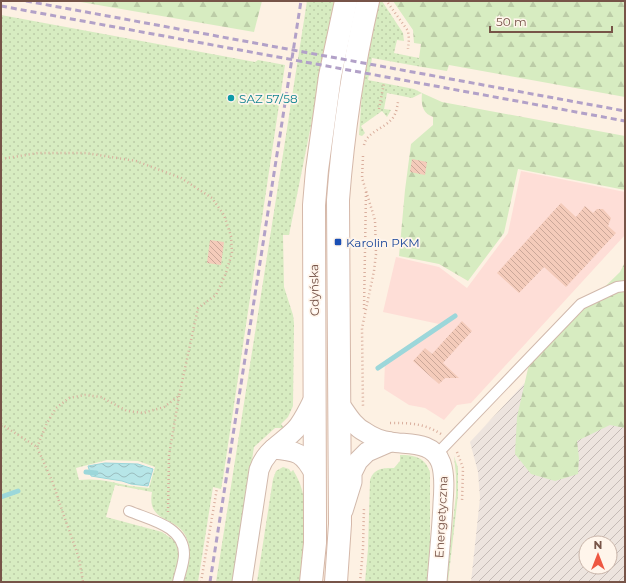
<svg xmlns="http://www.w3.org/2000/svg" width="626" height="583" font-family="Montserrat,sans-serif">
  <defs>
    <pattern id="industrial-furrows" width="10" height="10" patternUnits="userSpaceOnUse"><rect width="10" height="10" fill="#ede4de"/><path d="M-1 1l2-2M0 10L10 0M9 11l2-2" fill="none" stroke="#c5bbb6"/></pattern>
    <pattern id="grass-dots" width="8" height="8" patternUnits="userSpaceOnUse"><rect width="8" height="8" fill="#d7ecc1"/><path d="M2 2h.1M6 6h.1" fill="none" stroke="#bccca7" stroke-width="1.8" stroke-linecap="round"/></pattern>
    <pattern id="forest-firs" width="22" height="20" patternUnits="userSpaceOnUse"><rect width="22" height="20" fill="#d7ecc1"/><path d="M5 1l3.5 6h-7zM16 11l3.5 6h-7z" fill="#bccca7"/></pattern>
    <pattern id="water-waves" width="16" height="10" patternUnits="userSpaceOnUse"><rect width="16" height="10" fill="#b7e6e8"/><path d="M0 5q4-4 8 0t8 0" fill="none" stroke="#9abdbe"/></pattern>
    <pattern id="building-back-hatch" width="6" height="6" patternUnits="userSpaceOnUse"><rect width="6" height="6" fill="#f4cbba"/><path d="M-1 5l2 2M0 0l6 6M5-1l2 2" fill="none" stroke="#caa799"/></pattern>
  </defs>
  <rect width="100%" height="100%" fill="#fdf1e3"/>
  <path fill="#feded7" d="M521 171 625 192V235L471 403 457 405 444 420 425 408 409 405 384 389 385 361 439 324 383 312 396 257 439 267 467 288 508 233Z"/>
  <path fill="url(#industrial-furrows)" fill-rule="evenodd" d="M625 291V582H471L480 498 478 472 470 442 601 301ZM586 543H610V567H586Z"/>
  <g fill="url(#grass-dots)" fill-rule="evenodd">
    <path d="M307 1H336L330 23 321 75 289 235H283L284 287 293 315 294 323 293 406 288 417 281 424 284 428H275L254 447 233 582H216Z"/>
    <path d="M378 1H382L403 33 404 41 397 40 394 53 419 58 422 67 372 58 368 80 414 89 422 93 412 98 387 93 384 109 391 110 387 117 382 111 361 126 365 133 362 136 359 135 362 92Z"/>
    <path d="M1 15 255 62 258 60 285 65 223 478 221 489 213 487 198 582H184C187 569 191 556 188 542 181 514 146 526 152 492L115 485 106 517 162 532 175 541 178 549 179 560 173 582H1ZM107 460 138 461 155 467 149 488C143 487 136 487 130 486 111 482 99 478 79 480L76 468Z"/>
    <path d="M400 455C414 455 425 457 430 472V547L427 582H365L368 549 370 480C374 468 383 468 394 468L400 461Z"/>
    <path d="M454 456 458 468V495L448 582H446L456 495V475Z"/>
    <path d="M283 467 289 469 291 472 293 470C297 476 300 483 302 490 309 516 303 555 300 582H257L273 479 276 471Z"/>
  </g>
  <g fill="url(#forest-firs)">
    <path d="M75 1H262L254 32Z"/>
    <path d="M393 1H625V97L449 65 447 71 422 67 419 58 421 44 414 43 413 30Z"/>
    <path d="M422 93 442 102 625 136V190L518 169 504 233 468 281 439 264 399 256 405 190 411 144 433 125V117C422 113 421 104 422 93Z"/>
    <path d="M625 262V428L610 425 577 441 579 458 578 474 555 481 531 474 515 454 517 417 529 364 550 340 620 272Z"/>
  </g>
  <path fill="url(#water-waves)" stroke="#9cd7da" d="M105 463 138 464 153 469 148 486 131 484 122 481 91 476 88 466Z"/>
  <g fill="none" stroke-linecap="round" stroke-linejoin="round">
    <g stroke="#9cd7da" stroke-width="5">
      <path d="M378 368 455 316"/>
      <path d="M86 472 96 473"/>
      <path d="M1 497 18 491"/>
    </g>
  </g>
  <g fill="url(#building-back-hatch)">
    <path d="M412 159 427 162 425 175 410 172Z"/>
    <path d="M561 203 576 217 585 206 593 213 597 209H603L611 218 608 226 616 233 566 287 544 267 519 293 497 273Z"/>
    <path d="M210 240 224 242 221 265 207 263Z"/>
    <path d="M462 321 472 331 443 363 459 378H445L439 384 413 361 425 348 432 354Z"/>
  </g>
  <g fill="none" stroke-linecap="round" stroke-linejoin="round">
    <defs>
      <g id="lane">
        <path d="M436 455 581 304 617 287 625 286"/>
        <path d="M129 511C150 520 184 526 184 554 184 563 180 573 178 582"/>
      </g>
      <g id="street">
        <path d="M339 403C347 414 353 426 365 432 372 437 383 441 391 442 409 445 433 441 441 463 445 475 444 490 443 503 442 529 439 556 437 582"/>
        <path d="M273 449C297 451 303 452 315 475"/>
        <path d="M343 511 352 482V473L358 461 367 452 390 442"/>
        <path d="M242 582 259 470C266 449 282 444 296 429 304 420 309 407 315 397"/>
      </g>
      <g id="secondary">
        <path d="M311 582 315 543V520L314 205 317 170 330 76 346 1"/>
        <path d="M336 582 340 524 338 200C343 134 353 66 368 1"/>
      </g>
    </defs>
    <use href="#lane" stroke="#d1b9ac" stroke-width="12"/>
    <use href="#street" stroke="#d1b9ac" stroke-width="21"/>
    <use href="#secondary" stroke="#d5b8a9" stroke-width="24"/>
    <g stroke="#d9ae9d" stroke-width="2.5" stroke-dasharray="1 3" stroke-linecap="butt">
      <path d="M388 3 408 31 409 39 408 49"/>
      <path d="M379 109 384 83"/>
      <path d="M364 145C367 132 383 129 391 120 396 115 397 108 398 102"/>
      <path d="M363 156 362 178 375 220 376 254 374 271 362 328 363 406"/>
      <path d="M1 159 38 153H86L136 161 181 178 212 198 224 215 231 236 232 253 226 273 216 295 198 308 179 396 164 407 143 413 127 411 101 397 85 395 69 398 56 408 47 423 37 447"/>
      <path d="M364 309 366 192"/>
      <path d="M390 423C409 423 424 423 441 434"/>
      <path d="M1 424 37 447 53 483 64 516 79 558 83 582"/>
      <path d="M457 452 463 468 462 502"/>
      <path d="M168 512 169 455 179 396"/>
      <path d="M201 582 217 488"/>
      <path d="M360 582 363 549 364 507"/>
    </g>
    <use href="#lane" stroke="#fff" stroke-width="10"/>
    <use href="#street" stroke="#fff" stroke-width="19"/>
    <use href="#secondary" stroke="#fff" stroke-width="22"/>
    <g stroke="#b2a1c8" stroke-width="3" stroke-dasharray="6 4" stroke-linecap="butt">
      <path d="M26 1 625 111"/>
      <path d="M1 6 625 121"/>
      <path d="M210 582 301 1"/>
    </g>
  </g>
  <circle fill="#0f9aa8" stroke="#fff5eb" stroke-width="1.5" cx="231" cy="98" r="4"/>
  <rect fill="#1a4fb4" stroke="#fff5eb" stroke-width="1.5" x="334" y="238" width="8" height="8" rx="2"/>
  <g text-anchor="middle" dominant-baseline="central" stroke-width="3.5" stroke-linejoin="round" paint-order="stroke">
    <g font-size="12" fill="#0d838f" stroke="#fff5eb" text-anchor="start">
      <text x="239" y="98">SAZ 57/58</text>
    </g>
    <g font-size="12" fill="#164399" stroke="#fff5eb" text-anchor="start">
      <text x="346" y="242">Karolin PKM</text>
    </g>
    <g font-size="12" fill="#775448" stroke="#fff5eb">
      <text transform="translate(314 290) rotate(-91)">Gdyńska</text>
      <text transform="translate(441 517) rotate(-87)">Energetyczna</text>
    </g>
  </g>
  <rect width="626" height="583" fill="none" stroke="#775448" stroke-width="4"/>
  <g transform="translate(598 555)"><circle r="19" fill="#fff5eb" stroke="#c9b5aa"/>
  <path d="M0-3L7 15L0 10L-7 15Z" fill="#ee5742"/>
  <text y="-6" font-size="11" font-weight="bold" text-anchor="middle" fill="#775448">N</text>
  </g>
  <path d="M490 26v6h122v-6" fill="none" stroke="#775448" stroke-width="2"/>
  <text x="496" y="26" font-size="12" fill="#775448" stroke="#fff5eb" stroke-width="3" paint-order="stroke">50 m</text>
</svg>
